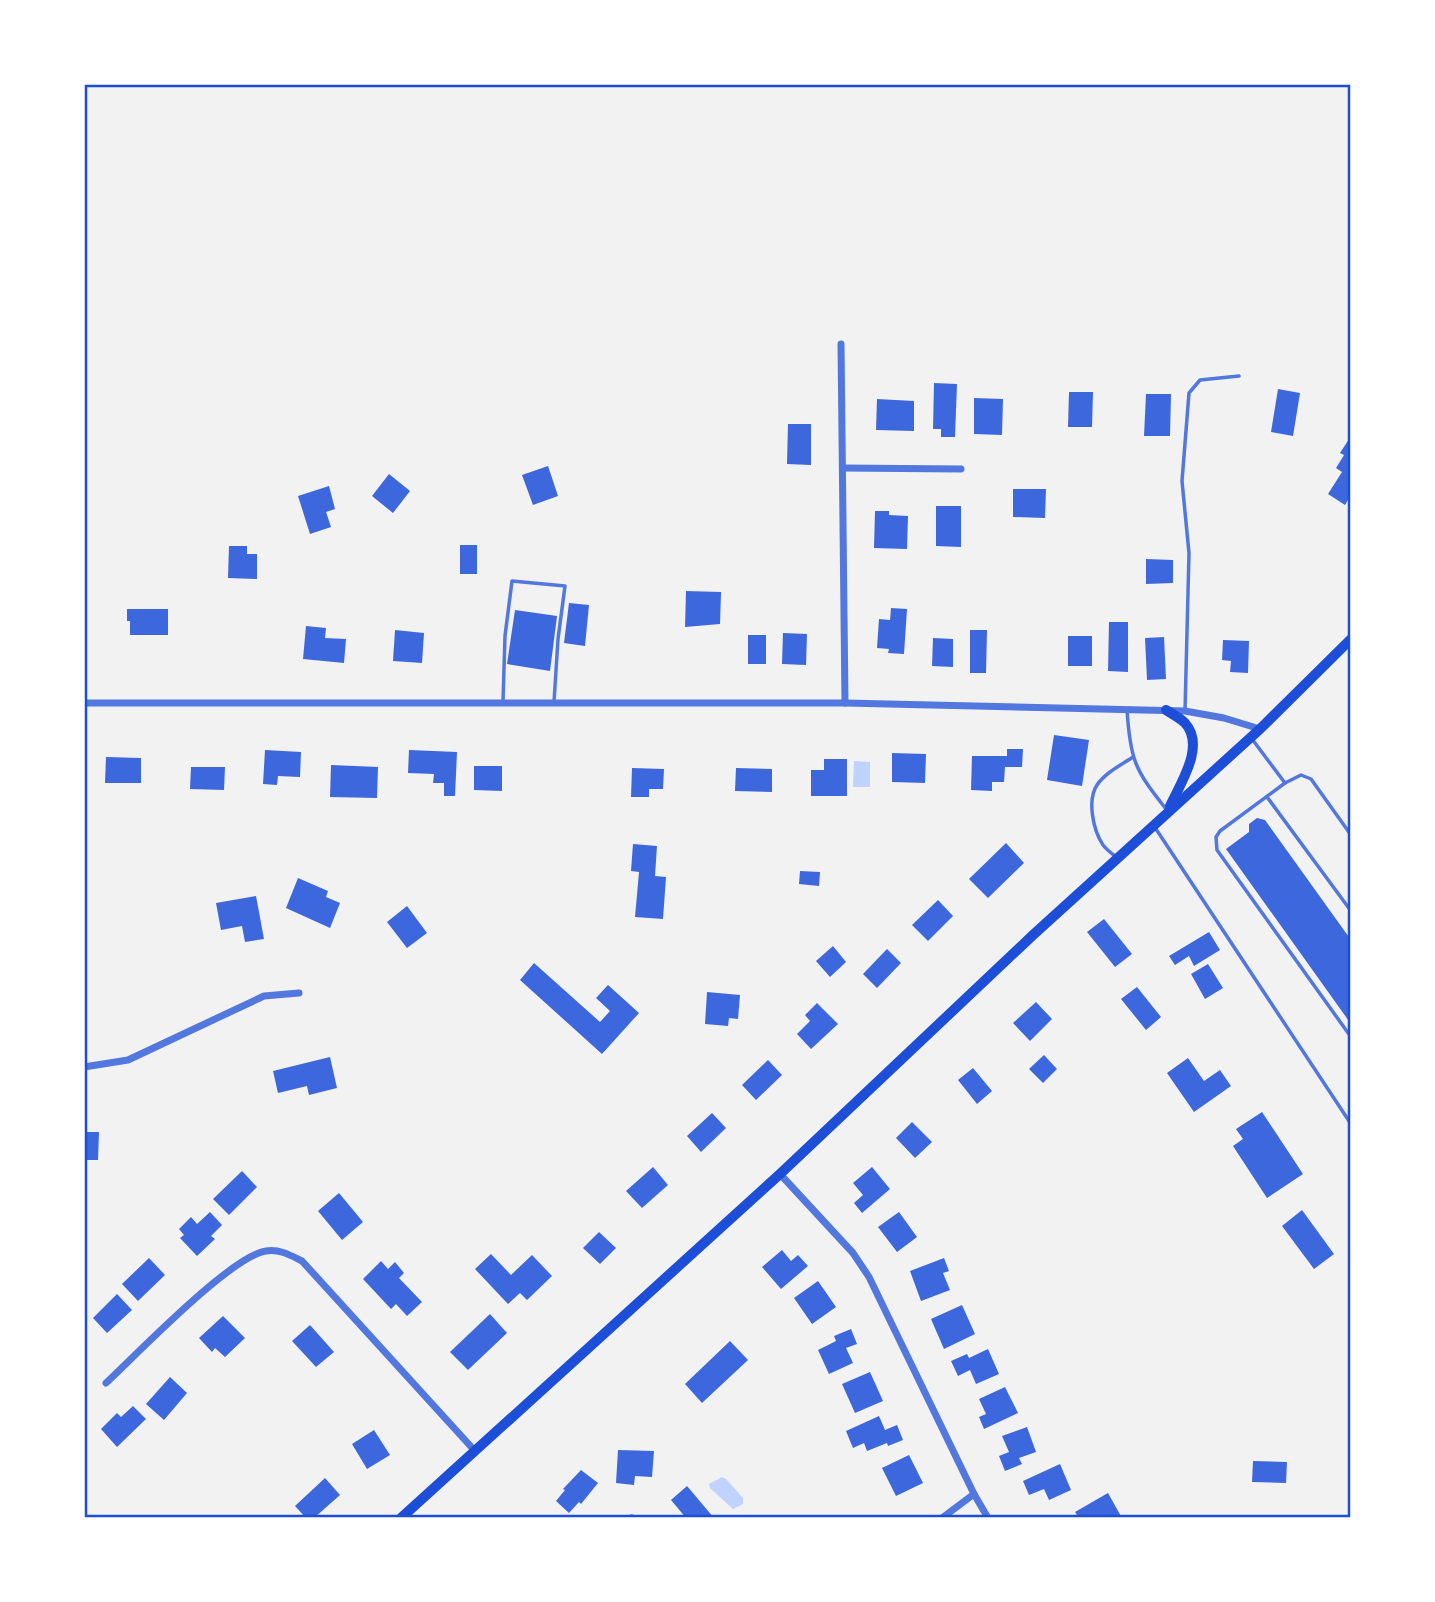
<svg xmlns="http://www.w3.org/2000/svg" width="1435" height="1602" font-family="Jost,sans-serif">
  <rect width="100%" height="100%" fill="#f2f2f2"/>
  <g fill="#bfd3fe">
    <path d="M854 761 870 762V787H853Z"/>
    <path d="M722 1477 726 1479 743 1498V1504L733 1509 710 1488 709 1484Z"/>
  </g>
  <g fill="#3d67dc">
    <path d="M934 383 957 384 955 437H941V429H933Z"/>
    <path d="M1278 389 1300 393 1293 436 1271 432Z"/>
    <path d="M1069 392H1093L1092 427H1068Z"/>
    <path d="M1146 394H1171L1170 436H1144Z"/>
    <path d="M974 398 1003 399 1002 435 974 434Z"/>
    <path d="M877 399 914 401V431L876 430Z"/>
    <path d="M788 424H811V465L787 464Z"/>
    <path d="M1351 436V495L1345 505 1328 494 1342 472 1336 468 1344 455 1340 453Z"/>
    <path d="M548 466 558 496 533 505 522 475Z"/>
    <path d="M389 474 410 491 393 513 372 496Z"/>
    <path d="M329 486 335 509 326 512 331 527 310 534 298 496Z"/>
    <path d="M1013 489H1046L1045 518 1013 517Z"/>
    <path d="M936 506H961V547L936 546Z"/>
    <path d="M875 511H889V515L908 516 907 549 874 548Z"/>
    <rect x="460" y="545" width="17" height="29"/>
    <path d="M229 546H247V554H257V579L228 578Z"/>
    <path d="M1146 559 1173 560V583L1146 584Z"/>
    <path d="M686 591 721 592 720 624 685 627Z"/>
    <path d="M569 603 589 605 585 646 564 643Z"/>
    <path d="M891 608 907 609 904 654 888 653 889 649 877 648 879 619 890 620Z"/>
    <path d="M127 609H168V635H130V621H127Z"/>
    <path d="M515 610 557 616 550 671 507 664Z"/>
    <path d="M1109 622H1128V672L1108 671Z"/>
    <path d="M306 626 326 628 325 638 346 639 344 663 303 659Z"/>
    <path d="M395 630 424 633 422 663 393 661Z"/>
    <path d="M970 630H987L986 673H970Z"/>
    <path d="M783 633 807 634 806 665 782 664Z"/>
    <rect x="748" y="635" width="18" height="29"/>
    <rect x="1068" y="636" width="24" height="30"/>
    <path d="M1164 637 1166 679 1147 680 1145 638Z"/>
    <path d="M933 638 953 639V667L932 666Z"/>
    <path d="M1223 640 1249 641 1248 673 1230 672 1231 661 1222 660Z"/>
    <path d="M1054 735 1089 740 1082 786 1047 780Z"/>
    <path d="M1007 749H1023L1022 767H1005L1004 782H992V791L971 790 972 756H1007Z"/>
    <path d="M265 750 301 752 300 777 278 776 277 785 263 784Z"/>
    <path d="M409 750 457 752 455 796H444V783H433L434 774 408 773Z"/>
    <path d="M892 753 926 754 925 783 892 782Z"/>
    <path d="M106 757 141 758V783H105Z"/>
    <path d="M824 759H847V796H811V770H824Z"/>
    <path d="M331 765 378 767 377 798 330 797Z"/>
    <path d="M474 766H502V791L474 790Z"/>
    <path d="M191 767H225L224 790 190 789Z"/>
    <path d="M632 768 664 769 663 789H649V797H631Z"/>
    <path d="M736 768 772 769V792L735 791Z"/>
    <path d="M1257 818 1265 820 1351 940V1024L1226 849 1249 832V824Z"/>
    <path d="M1006 843 1024 863 988 898 969 879Z"/>
    <path d="M633 844 657 846 655 876 666 877 663 919 635 917 639 872 631 871Z"/>
    <path d="M800 871 820 872 819 886 799 884Z"/>
    <path d="M298 878 328 891 326 897 340 903 330 928 286 908Z"/>
    <path d="M256 896 264 939 245 942 242 926 221 930 216 903Z"/>
    <path d="M938 900 953 916 928 941 912 925Z"/>
    <path d="M407 906 427 933 407 948 387 922Z"/>
    <path d="M1104 919 1132 954 1115 967 1087 932Z"/>
    <path d="M1209 932 1220 950 1194 966 1189 956 1175 965 1169 956Z"/>
    <path d="M833 946 846 962 830 977 816 961Z"/>
    <path d="M887 949 901 963 877 988 863 974Z"/>
    <path d="M534 963 600 1022 610 1011 596 998 608 985 639 1013 602 1054 520 980Z"/>
    <path d="M1208 964 1223 988 1205 999 1191 974Z"/>
    <path d="M1137 987 1161 1017 1146 1030 1121 999Z"/>
    <path d="M707 992 740 995 738 1019 729 1018 728 1026 705 1024Z"/>
    <path d="M1036 1002 1052 1019 1030 1041 1013 1023Z"/>
    <path d="M817 1003 838 1024 811 1049 797 1034 810 1021 805 1015Z"/>
    <path d="M1044 1055 1057 1069 1043 1083 1029 1069Z"/>
    <path d="M330 1057 337 1088 309 1095 307 1086 278 1093 273 1071Z"/>
    <path d="M1188 1058 1204 1081 1220 1070 1231 1086 1194 1112 1167 1073Z"/>
    <path d="M768 1060 782 1075 756 1100 742 1085Z"/>
    <path d="M973 1068 992 1091 977 1104 958 1080Z"/>
    <path d="M1262 1112 1303 1174 1267 1198 1233 1146 1243 1139 1236 1129Z"/>
    <path d="M712 1113 726 1128 701 1152 687 1136Z"/>
    <path d="M912 1122 932 1142 915 1158 896 1138Z"/>
    <path d="M84 1132H99L98 1160H84Z"/>
    <path d="M653 1167 668 1185 642 1208 626 1191Z"/>
    <path d="M872 1167 890 1189 862 1213 854 1203 863 1195 853 1183Z"/>
    <path d="M242 1171 257 1187 229 1215 213 1199Z"/>
    <path d="M339 1193 363 1222 342 1240 318 1211Z"/>
    <path d="M1302 1210 1334 1254 1314 1269 1282 1226Z"/>
    <path d="M210 1212 222 1225 211 1236 215 1239 197 1256 180 1238 184 1235 179 1229 191 1217 197 1224Z"/>
    <path d="M899 1212 917 1237 897 1252 878 1227Z"/>
    <path d="M599 1232 616 1248 600 1264 583 1248Z"/>
    <path d="M782 1250 791 1261 798 1255 808 1266 781 1289 762 1267Z"/>
    <path d="M491 1254 511 1275 532 1255 552 1276 527 1300 520 1293 508 1304 475 1269Z"/>
    <path d="M149 1258 165 1275 138 1301 122 1284Z"/>
    <path d="M944 1258 949 1271 943 1273 950 1290 921 1301 910 1271Z"/>
    <path d="M381 1261 388 1269 395 1262 404 1273 399 1278 422 1302 407 1316 396 1304 391 1309 363 1279Z"/>
    <path d="M818 1281 836 1307 812 1324 794 1298Z"/>
    <path d="M117 1294 132 1310 107 1333 93 1318Z"/>
    <path d="M962 1305 975 1334 944 1349 931 1319Z"/>
    <path d="M490 1314 507 1333 468 1370 450 1352Z"/>
    <path d="M223 1316 245 1338 225 1357 215 1348 212 1352 199 1338Z"/>
    <path d="M310 1325 334 1352 316 1367 292 1341Z"/>
    <path d="M851 1329 857 1344 846 1348 853 1363 829 1374 818 1350 836 1341 834 1336Z"/>
    <path d="M730 1341 748 1360 702 1403 685 1384Z"/>
    <path d="M988 1349 999 1374 976 1384 970 1370 958 1376 951 1361 967 1354 969 1358Z"/>
    <path d="M870 1372 883 1401 855 1413 842 1384Z"/>
    <path d="M170 1377 187 1393 164 1420 146 1404Z"/>
    <path d="M1005 1387 1018 1413 984 1429 979 1417 986 1414 979 1399Z"/>
    <path d="M133 1406 146 1419 117 1447 101 1429 117 1413 121 1417Z"/>
    <path d="M879 1416 885 1430 897 1425 903 1440 888 1446 887 1443 867 1451 864 1443 853 1448 846 1431Z"/>
    <path d="M1027 1427 1036 1452 1019 1458 1022 1464 1005 1471 999 1456 1009 1452 1002 1436Z"/>
    <path d="M374 1430 390 1455 367 1469 352 1444Z"/>
    <path d="M618 1450 654 1451 652 1477 635 1476 634 1485 616 1483Z"/>
    <path d="M909 1455 923 1483 896 1496 882 1468Z"/>
    <path d="M1253 1461 1287 1462 1286 1483 1252 1482Z"/>
    <path d="M1060 1464 1071 1490 1049 1500 1044 1489 1029 1495 1023 1481Z"/>
    <path d="M581 1470 598 1483 581 1504 579 1502 569 1513 556 1501 565 1490 563 1489Z"/>
    <path d="M325 1478 340 1495 314 1518H306L295 1506Z"/>
    <path d="M687 1486 714 1518H686L671 1500Z"/>
    <path d="M1108 1493 1122 1518H1079L1075 1512Z"/>
  </g>
  <g fill="none" stroke-linecap="round" stroke-linejoin="round">
    <g stroke="#5277de" stroke-width="3.5">
      <path d="M503 701 505 636 512 581 565 586 558 639 554 702"/>
      <path d="M1127 709C1130 760 1135 770 1166 809"/>
      <path d="M1185 711 1189 553 1182 481 1189 393 1200 380 1239 376"/>
      <path d="M1252 739 1285 783"/>
      <path d="M1267 797 1351 911"/>
      <path d="M1154 826 1351 1124"/>
      <path d="M1351 835 1311 779 1301 775 1285 783 1220 831 1216 837 1217 850 1351 1037"/>
      <path d="M1115 856C1111 853 1106 849 1103 845 1093 830 1087 800 1097 785 1105 773 1121 765 1133 757"/>
      <path d="M626 1518 631 1516 640 1518"/>
    </g>
    <g stroke="#5277de" stroke-width="7">
      <path d="M841 344 845 703"/>
      <path d="M843 468 961 469"/>
      <path d="M84 703H845L1185 711 1224 718 1260 729"/>
      <path d="M84 1067 128 1060 264 996 299 993"/>
      <path d="M780 1174 853 1253 869 1277 974 1494 988 1518"/>
      <path d="M106 1383C136 1355 231 1256 266 1251 280 1249 290 1255 302 1261L475 1451"/>
      <path d="M942 1518 974 1494"/>
    </g>
    <g stroke="#1d4ed8" stroke-width="10">
      <path d="M1166 710C1172 714 1180 718 1185 723 1206 746 1180 784 1170 806"/>
      <path d="M401 1518 780 1174 1033 935 1260 729 1351 639"/>
    </g>
  </g>
  <rect width="1435" height="1602" fill="none" stroke="#ffffff" stroke-width="172"/>
  <rect x="86" y="86" width="1263" height="1430" fill="none" stroke="#1d4ed8" stroke-width="2.5"/>
</svg>
